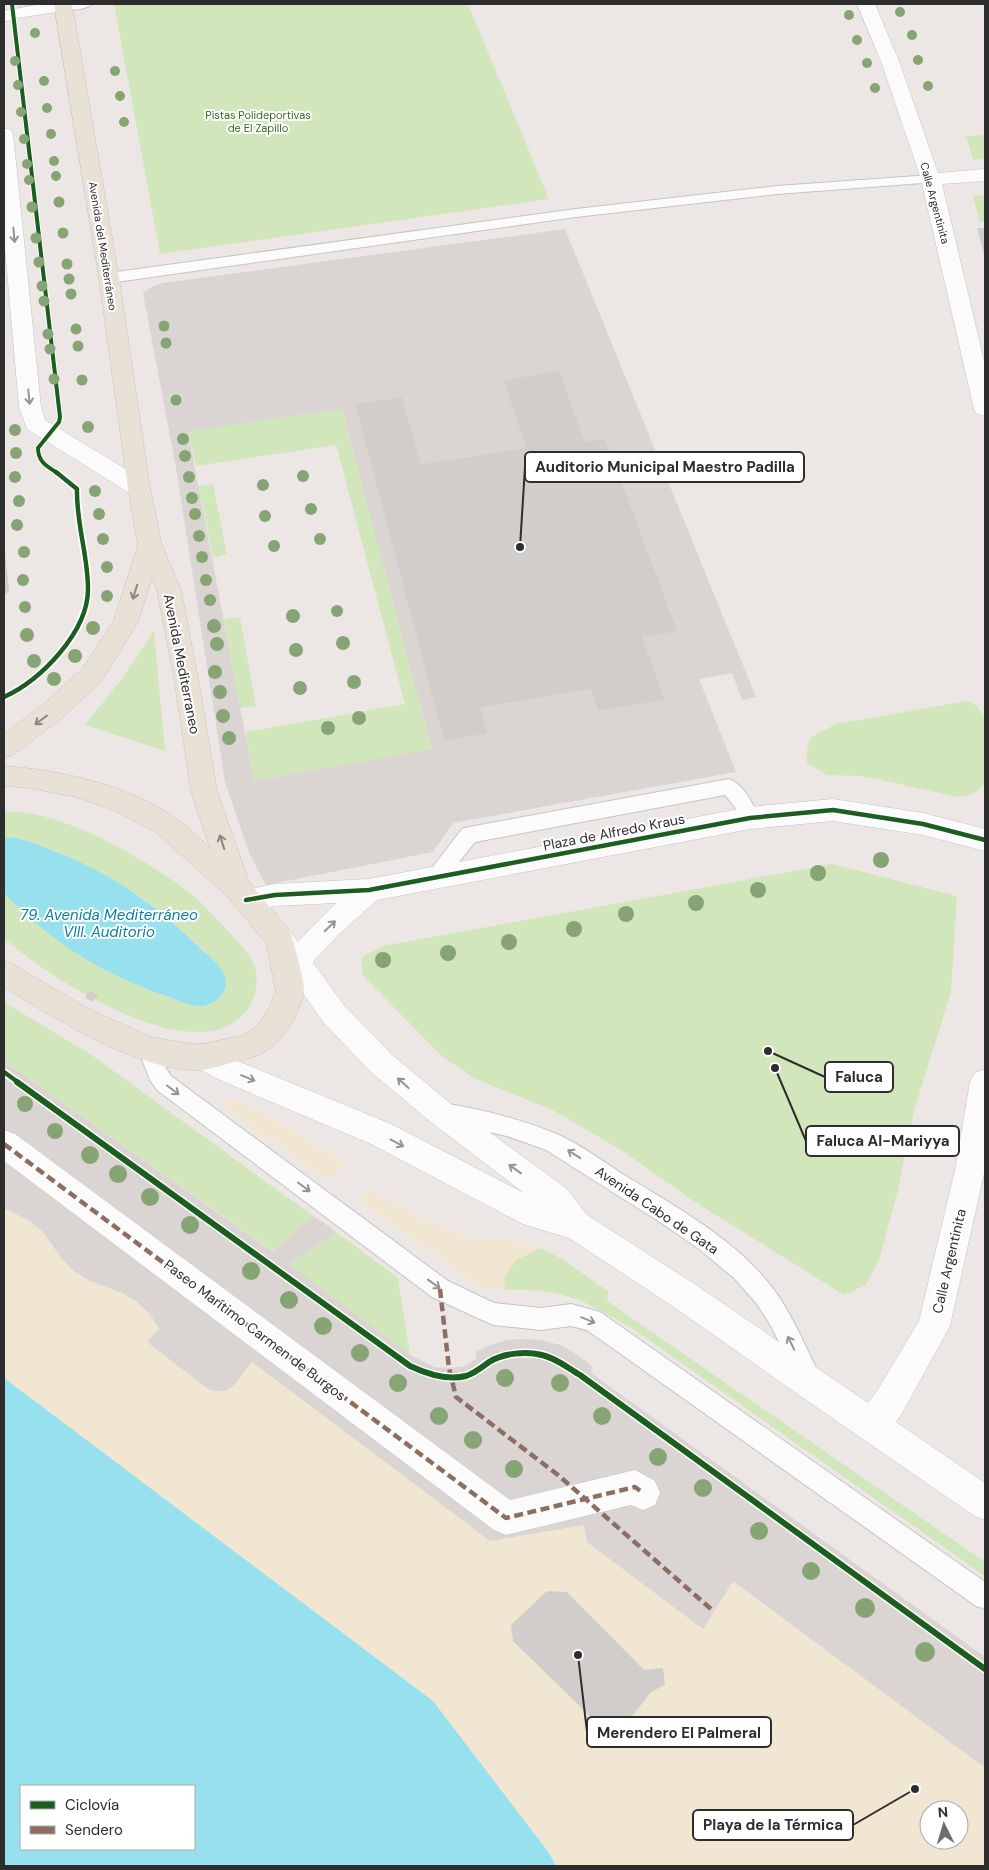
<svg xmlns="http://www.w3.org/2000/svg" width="989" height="1870" font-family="'DM Sans',sans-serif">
  <rect width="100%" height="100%" fill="#ece7e4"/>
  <g fill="#d2e6bc">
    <path d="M114 4H468L549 199 160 254Z"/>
    <path d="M985 135V159L973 160 966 136Z"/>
    <path d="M985 195V221L980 222 973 196Z"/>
    <path d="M342 409 433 749 254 781 245 732 405 704 336 445 196 466 188 430Z"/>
    <path d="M213 484 227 554 213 557 199 486Z"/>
    <path d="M240 617 256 706 240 708 224 619Z"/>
    <path d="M154 631 165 751 85 725 120 681Z"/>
    <path d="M967 701 976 705 985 717V783C977 793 970 796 957 797L881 780 860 776 827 775 807 763V750L810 738 836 724Z"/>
    <path d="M4 812C59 808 141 857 185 889 201 901 215 917 228 931 238 941 253 957 256 971 258 988 254 1004 242 1016 189 1069 47 977 4 938V893C15 904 26 915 38 925 80 960 130 983 181 1002L225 976 221 969C172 916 122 878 55 851 39 845 21 837 4 837Z"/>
    <path d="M832 864 957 896 951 992 914 1111 897 1194 879 1260 866 1285 844 1295 695 1202 621 1150 554 1111 474 1078 443 1057 363 976 361 958 383 946Z"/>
    <path d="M4 1002 93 1056 313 1216 301 1230 274 1252 4 1061Z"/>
    <path d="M336 1232 398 1278 410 1355 289 1264Z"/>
    <path d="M541 1248 562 1259 609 1292 607 1301 985 1562V1576L636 1331C585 1301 566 1288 505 1290L503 1278 516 1260Z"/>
  </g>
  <g fill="#f0e6d2" fill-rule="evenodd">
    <path d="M224 1098C243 1097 323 1149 345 1161L330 1181 226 1109 223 1103Z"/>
    <path d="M369 1190C397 1204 444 1231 473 1238 498 1243 518 1236 541 1248L516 1260 504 1278 505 1290 479 1287 358 1200Z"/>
    <path d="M4 1208 31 1222 43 1232 62 1259 105 1287 122 1293 137 1302 150 1314 160 1328 148 1342 208 1389C229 1396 240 1377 252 1362L490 1541 584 1525 587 1542 703 1629 733 1581 985 1768V1866H556L549 1853 433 1701 4 1378ZM929 1810H959V1840H929Z"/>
  </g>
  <g fill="#dad5d2" fill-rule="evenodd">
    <path d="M565 229 756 697 742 700 732 673 699 679 736 772 453 823 433 852 266 885 249 853 225 782 176 468 143 293 151 287 163 283ZM559 372 585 442 605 440 678 630 642 637 664 700 598 711 591 689 480 708 444 741 355 404 402 397 421 464 526 448 503 380ZM342 409 432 749 254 781 188 431Z"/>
    <path d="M4 1061 273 1252 313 1216 323 1222 336 1232 289 1264 410 1355 434 1367 444 1368 462 1367 476 1359V1352L490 1345 507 1340 520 1339 541 1340 560 1345 573 1352 592 1366 591 1373 985 1657V1768L733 1581 703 1629 587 1542 584 1525 490 1541 252 1362 234 1385 225 1391H216L208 1389 147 1342 159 1328 150 1314 137 1302 122 1293 88 1280 74 1271 62 1259 43 1232 31 1222 4 1208Z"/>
  </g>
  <g fill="#97e0ed" fill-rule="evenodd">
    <path d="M4 837C21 837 38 845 54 851 111 873 158 906 201 949 210 958 228 970 226 985 223 998 211 1006 198 1006 188 1005 178 1001 169 997 122 981 75 957 37 924 25 915 15 904 4 893Z"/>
    <path d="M4 1378 433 1701 549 1853 556 1866H4ZM21 1786H194V1849H21Z"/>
  </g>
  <g fill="#d0cdcb">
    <path d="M977 228H985V258Z"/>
    <path d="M559 371 585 442 605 439 678 631 642 637 665 700 598 711 591 689 480 708 487 733 444 741 355 404 402 397 421 464 526 448 503 380Z"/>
    <path d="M4 545 9 591 4 595Z"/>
    <path d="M90 991 98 995 92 1002 85 997Z"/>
    <path d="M547 1591 567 1592 644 1670 663 1668 665 1685 651 1692 633 1715 599 1725 513 1641 511 1625Z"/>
  </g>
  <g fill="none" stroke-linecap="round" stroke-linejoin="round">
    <defs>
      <g id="service">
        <path d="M58 4H92C86 10 67 11 58 9L57 6Z"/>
        <path d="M931 175 936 176 938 179 936 182 777 194 576 217 109 283 104 281 102 278 104 275 109 273 576 209 777 186Z"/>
        <path d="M729 779C745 785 752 804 760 818L757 823 750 826 743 823 735 807 725 795 475 842 442 883 435 885 428 883 425 877 462 829 469 827Z"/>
        <path d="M148 1040 155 1042 166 1068 171 1076 448 1281 494 1303 541 1308 571 1304 600 1312 985 1582V1609L976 1606 587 1330 571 1326 541 1330 493 1325 432 1297 157 1090 150 1080 138 1049 141 1042Z"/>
        <path d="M442 1103C480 1109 517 1118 552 1132 577 1142 598 1158 621 1173 671 1204 729 1235 767 1281 789 1307 802 1339 817 1370L821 1378 817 1386 809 1390 801 1386 771 1326 757 1304 734 1278 699 1249 660 1222 546 1150 507 1136 434 1120 431 1113 434 1106Z"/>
      </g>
      <path id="pedestrian" d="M4 1130 15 1134 510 1500 635 1470 655 1481 660 1493 655 1505 643 1510 631 1505 506 1535 494 1530 4 1161Z"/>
      <g id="minor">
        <path d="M41 4H70L72 6 69 10 63 11 17 18 4 22V11Z"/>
        <path d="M857 4H875L900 64 938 173 985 169V181L942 184 985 365V416L977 414 974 409 921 179 882 64Z"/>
        <path d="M4 128 11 130 13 134 41 407 45 420 147 482 150 488 147 494 139 496 131 494 27 429 19 407 4 236Z"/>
        <path d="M833 799 923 813 985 829V851L923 835 833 821 750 829 377 900 338 935 296 980 286 984 276 980 272 972 276 964 336 903 275 906 246 911 236 908 232 900 236 892 275 884 369 879 750 807Z"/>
        <path d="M985 1069V1169L950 1326 901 1415 884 1438 872 1442 860 1438 856 1426 860 1414 877 1391 919 1321 955 1170 970 1082 975 1073Z"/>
      </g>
      <path id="secondary" d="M279 926 289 930 343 1004 391 1054 451 1104 567 1189 587 1215 696 1285 985 1483V1520L973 1515 802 1397 674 1307 569 1238 523 1224 371 1144 220 1080 193 1066 189 1057 193 1048 203 1044 240 1062 391 1124 524 1193 431 1122 371 1072 323 1022 265 938 269 930Z"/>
      <path id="primary" d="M54 4H72L119 278 150 488 162 545 181 590 198 678 217 791 249 882 289 930C293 939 305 982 304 992 302 1003 295 1018 289 1027 272 1052 259 1057 230 1063 221 1066 211 1069 201 1070 140 1073 55 1018 4 987V961L14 965 87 1008 151 1037 191 1044H203L244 1035 257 1026 269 1009 276 991 266 943 227 896 157 833 116 811 76 797 30 788 4 786V766C60 770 129 785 175 818 188 826 199 838 210 848L191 791 174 678 157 590 152 577 138 622 101 682 63 717 13 755 4 758V734L45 703 83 668 114 620 138 545 128 488 99 278Z"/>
    </defs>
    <use href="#service" stroke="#c5c4c4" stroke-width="2"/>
    <use href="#pedestrian" stroke="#c5c4c4" stroke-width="1"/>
    <use href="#minor" stroke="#c5c4c4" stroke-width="1"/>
    <use href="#secondary" stroke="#c5c4c4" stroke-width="1"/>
    <use href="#primary" stroke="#c6c4c3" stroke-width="1"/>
    <use href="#service" fill="#fcfbfb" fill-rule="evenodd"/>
    <use href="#pedestrian" fill="#fcfbfb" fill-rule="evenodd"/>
    <use href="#minor" fill="#fcfbfb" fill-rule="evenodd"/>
    <use href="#secondary" fill="#fcfbfb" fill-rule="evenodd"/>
    <use href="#primary" fill="#e8e1d5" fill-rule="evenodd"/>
    <g stroke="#8d6e63" stroke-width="4.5" stroke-dasharray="9 4.5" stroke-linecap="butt">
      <path d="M4 1144 506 1518 635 1487 643 1493"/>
      <path d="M440 1289 449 1368 456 1397 558 1475 711 1609"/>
    </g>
    <defs>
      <path id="cycleway-far2" d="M12 4 60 417 59 422 38 448C38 462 47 466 57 473"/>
      <g id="cycleway-far1">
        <path d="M4 697C41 680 88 632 88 589 88 555 76 523 77 489L56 472"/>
        <path d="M246 900 275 895 369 890 750 818 833 810 923 824 985 840"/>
        <path d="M4 1072 19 1083"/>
      </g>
      <path id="cycleway" d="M17 1082 410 1366C427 1374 447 1381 466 1376 475 1373 482 1367 489 1362 504 1353 526 1351 542 1355 556 1358 568 1368 580 1375L985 1669"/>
    </defs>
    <use href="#cycleway-far2" stroke="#fff" stroke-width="6"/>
    <use href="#cycleway-far1" stroke="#fff" stroke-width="8"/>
    <use href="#cycleway" stroke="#fff" stroke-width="9"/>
    <use href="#cycleway-far2" stroke="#1b5e20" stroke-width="4"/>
    <use href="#cycleway-far1" stroke="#1b5e20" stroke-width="4.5"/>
    <use href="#cycleway" stroke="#1b5e20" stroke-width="6"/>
  </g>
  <g fill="#87a475">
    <circle cx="900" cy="12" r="5"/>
    <circle cx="849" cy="15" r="5"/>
    <circle cx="35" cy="33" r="5"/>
    <circle cx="912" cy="35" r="5"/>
    <circle cx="857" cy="40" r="5"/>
    <circle cx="918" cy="60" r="5"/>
    <circle cx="15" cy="61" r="5"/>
    <circle cx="867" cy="63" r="5"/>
    <circle cx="115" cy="71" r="5"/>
    <circle cx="44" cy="81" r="5"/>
    <circle cx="18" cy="85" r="5"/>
    <circle cx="928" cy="86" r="5"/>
    <circle cx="875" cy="88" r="5"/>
    <circle cx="120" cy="96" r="5"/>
    <circle cx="47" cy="108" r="5"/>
    <circle cx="21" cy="112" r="5"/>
    <circle cx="124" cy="122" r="5"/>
    <circle cx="51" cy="134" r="5"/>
    <circle cx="24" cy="139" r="5"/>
    <circle cx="54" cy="161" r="5"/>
    <circle cx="27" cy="164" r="5"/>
    <circle cx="56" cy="176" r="5"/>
    <circle cx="29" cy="180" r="5"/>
    <circle cx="59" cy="202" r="5.5"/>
    <circle cx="32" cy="207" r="5.5"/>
    <circle cx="63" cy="233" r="5.5"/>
    <circle cx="36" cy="238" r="5.5"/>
    <circle cx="39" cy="262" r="5.5"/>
    <circle cx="67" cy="264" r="5.5"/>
    <circle cx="69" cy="279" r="5.5"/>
    <circle cx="42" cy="286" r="5.5"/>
    <circle cx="71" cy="294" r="5.5"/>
    <circle cx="44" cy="301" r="5.5"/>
    <circle cx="164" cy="326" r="5.5"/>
    <circle cx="76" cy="329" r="5.5"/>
    <circle cx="48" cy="334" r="5.5"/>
    <circle cx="166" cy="343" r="5.5"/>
    <circle cx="78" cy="346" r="5.5"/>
    <circle cx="50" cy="349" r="5.5"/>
    <circle cx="54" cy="379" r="5.5"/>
    <circle cx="82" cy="380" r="5.5"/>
    <circle cx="176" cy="400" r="5.5"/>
    <circle cx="88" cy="427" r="6"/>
    <circle cx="15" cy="430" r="6"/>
    <circle cx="183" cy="439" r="6"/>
    <circle cx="16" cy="453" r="6"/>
    <circle cx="185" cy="456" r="6"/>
    <circle cx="303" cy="476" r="6"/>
    <circle cx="15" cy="477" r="6"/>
    <circle cx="189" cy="477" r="6"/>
    <circle cx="263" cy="485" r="6"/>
    <circle cx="95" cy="491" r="6"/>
    <circle cx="192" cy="498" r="6"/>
    <circle cx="19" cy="501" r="6"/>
    <circle cx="311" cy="509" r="6"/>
    <circle cx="99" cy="514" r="6"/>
    <circle cx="195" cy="514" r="6"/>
    <circle cx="265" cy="516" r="6"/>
    <circle cx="17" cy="525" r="6"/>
    <circle cx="199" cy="536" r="6"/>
    <circle cx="103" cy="539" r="6"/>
    <circle cx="320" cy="539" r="6"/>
    <circle cx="274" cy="546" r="6"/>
    <circle cx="24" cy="552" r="6"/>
    <circle cx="202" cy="557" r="6"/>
    <circle cx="107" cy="567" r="6"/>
    <circle cx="23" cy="580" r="6"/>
    <circle cx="206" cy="580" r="6"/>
    <circle cx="107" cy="596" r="6"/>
    <circle cx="210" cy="600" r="6"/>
    <circle cx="25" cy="607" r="6"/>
    <circle cx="337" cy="611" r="6"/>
    <circle cx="293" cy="616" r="7"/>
    <circle cx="214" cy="626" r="7"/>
    <circle cx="93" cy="628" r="7"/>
    <circle cx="27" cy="635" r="7"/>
    <circle cx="343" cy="643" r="7"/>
    <circle cx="217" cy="644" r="7"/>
    <circle cx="296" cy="650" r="7"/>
    <circle cx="75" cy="656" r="7"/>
    <circle cx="34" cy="661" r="7"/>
    <circle cx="215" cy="672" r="7"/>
    <circle cx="54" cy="679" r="7"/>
    <circle cx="354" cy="682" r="7"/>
    <circle cx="300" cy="688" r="7"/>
    <circle cx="220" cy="692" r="7"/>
    <circle cx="223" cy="716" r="7"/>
    <circle cx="359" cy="718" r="7"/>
    <circle cx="328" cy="728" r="7"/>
    <circle cx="229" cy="738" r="7"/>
    <circle cx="881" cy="860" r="8"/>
    <circle cx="818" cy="873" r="8"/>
    <circle cx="758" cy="890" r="8"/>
    <circle cx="696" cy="903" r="8"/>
    <circle cx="626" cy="914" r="8"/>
    <circle cx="574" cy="929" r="8"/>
    <circle cx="509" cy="942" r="8"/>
    <circle cx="448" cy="953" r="8"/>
    <circle cx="383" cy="960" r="8"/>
    <circle cx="25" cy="1104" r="8"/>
    <circle cx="55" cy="1131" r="8"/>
    <circle cx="90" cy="1155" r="9"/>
    <circle cx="118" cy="1174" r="9"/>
    <circle cx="150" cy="1197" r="9"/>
    <circle cx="190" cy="1225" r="9"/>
    <circle cx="251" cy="1271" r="9"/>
    <circle cx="289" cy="1300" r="9"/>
    <circle cx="323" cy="1326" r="9"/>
    <circle cx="360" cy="1353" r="9"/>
    <circle cx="505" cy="1378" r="9"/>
    <circle cx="398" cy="1383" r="9"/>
    <circle cx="560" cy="1383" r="9"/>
    <circle cx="439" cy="1416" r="9"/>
    <circle cx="602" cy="1416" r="9"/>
    <circle cx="473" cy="1440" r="9"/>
    <circle cx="658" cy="1457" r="9"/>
    <circle cx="514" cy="1469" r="9"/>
    <circle cx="703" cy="1488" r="9"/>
    <circle cx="759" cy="1531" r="9"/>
    <circle cx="811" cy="1571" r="9"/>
    <circle cx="865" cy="1608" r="10"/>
    <circle cx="925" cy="1652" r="10"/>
  </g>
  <defs><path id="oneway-shaft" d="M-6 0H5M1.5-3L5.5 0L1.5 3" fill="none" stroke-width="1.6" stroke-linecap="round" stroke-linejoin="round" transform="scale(1.25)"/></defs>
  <g stroke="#949494">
    <use href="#oneway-shaft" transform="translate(14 235) rotate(85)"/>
    <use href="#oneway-shaft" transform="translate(29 397) rotate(84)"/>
    <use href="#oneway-shaft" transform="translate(330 926) rotate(-44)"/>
    <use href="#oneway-shaft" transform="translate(248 1078) rotate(22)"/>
    <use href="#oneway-shaft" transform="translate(403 1083) rotate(-138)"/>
    <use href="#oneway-shaft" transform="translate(173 1090) rotate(37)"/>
    <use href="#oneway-shaft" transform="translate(397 1143) rotate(28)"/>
    <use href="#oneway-shaft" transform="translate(574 1154) rotate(-147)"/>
    <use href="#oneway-shaft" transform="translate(515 1169) rotate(-144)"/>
    <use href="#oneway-shaft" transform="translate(304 1187) rotate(37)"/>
    <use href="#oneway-shaft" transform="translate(434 1284) rotate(36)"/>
    <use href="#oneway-shaft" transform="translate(588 1320) rotate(22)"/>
    <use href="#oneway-shaft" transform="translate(791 1343) rotate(-116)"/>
  </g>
  <g stroke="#8a8781">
    <use href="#oneway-shaft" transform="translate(135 592) rotate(107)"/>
    <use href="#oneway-shaft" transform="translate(41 720) rotate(143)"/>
    <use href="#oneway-shaft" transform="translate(222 842) rotate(-108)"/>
  </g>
  <g text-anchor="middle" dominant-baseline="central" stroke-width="4" stroke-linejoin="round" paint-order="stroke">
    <g font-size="11" fill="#346d1a" stroke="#fff">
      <text x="258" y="115">Pistas Polideportivas<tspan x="258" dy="13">de El Zapillo</tspan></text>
    </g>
    <g font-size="11" fill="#2d2d2d" stroke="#fff">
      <text transform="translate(935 203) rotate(75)">Calle Argentinita</text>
      <text transform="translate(103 246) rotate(81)">Avenida del Mediterráneo</text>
    </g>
    <g font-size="14" fill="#2d2d2d" stroke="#fff">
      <text transform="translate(182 664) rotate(79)">Avenida Mediterraneo</text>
      <text transform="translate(614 832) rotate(-11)">Plaza de Alfredo Kraus</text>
      <text transform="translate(657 1210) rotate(34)">Avenida Cabo de Gata</text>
      <text transform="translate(949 1261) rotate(-77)">Calle Argentinita</text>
      <text transform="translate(255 1330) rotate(37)">Paseo Marítimo Carmen de Burgos</text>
    </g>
    <g font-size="15" font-style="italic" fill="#0c7fa3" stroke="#fff">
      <text x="109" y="915">79. Avenida Mediterráneo<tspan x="109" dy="17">VIII. Auditorio</tspan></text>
    </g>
  </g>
  <path fill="none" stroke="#2d2d2d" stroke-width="2" d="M520 547L525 467M768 1051L825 1077M775 1068L806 1141M578 1655L587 1732M915 1789L853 1825"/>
  <g fill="#2d2d2d" stroke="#fff" stroke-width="2">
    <circle cx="520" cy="547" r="5"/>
    <circle cx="768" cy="1051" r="5"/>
    <circle cx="775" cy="1068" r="5"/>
    <circle cx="578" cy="1655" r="5"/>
    <circle cx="915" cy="1789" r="5"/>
  </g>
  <g fill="#fff" stroke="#2d2d2d" stroke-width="2">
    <rect x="525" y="452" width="279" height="30" rx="5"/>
    <rect x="825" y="1062" width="68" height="30" rx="5"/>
    <rect x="806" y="1126" width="153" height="30" rx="5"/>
    <rect x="587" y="1717" width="184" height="30" rx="5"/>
    <rect x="693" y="1810" width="160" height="30" rx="5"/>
  </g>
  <g font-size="15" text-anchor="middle" font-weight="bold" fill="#2d2d2d">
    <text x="665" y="472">Auditorio Municipal Maestro Padilla</text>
    <text x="859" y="1082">Faluca</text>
    <text x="883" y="1146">Faluca Al-Mariyya</text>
    <text x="679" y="1738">Merendero El Palmeral</text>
    <text x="773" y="1830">Playa de la Térmica</text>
  </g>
  <rect width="989" height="1870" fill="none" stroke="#2d2d2d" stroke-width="10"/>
  <rect x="20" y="1785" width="175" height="65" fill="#ffffff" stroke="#ababab"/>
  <rect x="30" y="1801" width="25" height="8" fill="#1b5e20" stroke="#ababab"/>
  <text x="65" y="1810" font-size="15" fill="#2d2d2d">Ciclovía</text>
  <rect x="30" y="1826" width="25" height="8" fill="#8d6e63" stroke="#ababab"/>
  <text x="65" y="1835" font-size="15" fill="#2d2d2d">Sendero</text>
  <g transform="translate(944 1825) rotate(355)"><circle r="24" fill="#ffffff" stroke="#ababab"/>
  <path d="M0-4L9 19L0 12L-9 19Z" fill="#706e6d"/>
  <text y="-8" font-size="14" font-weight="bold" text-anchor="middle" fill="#2d2d2d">N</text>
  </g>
</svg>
